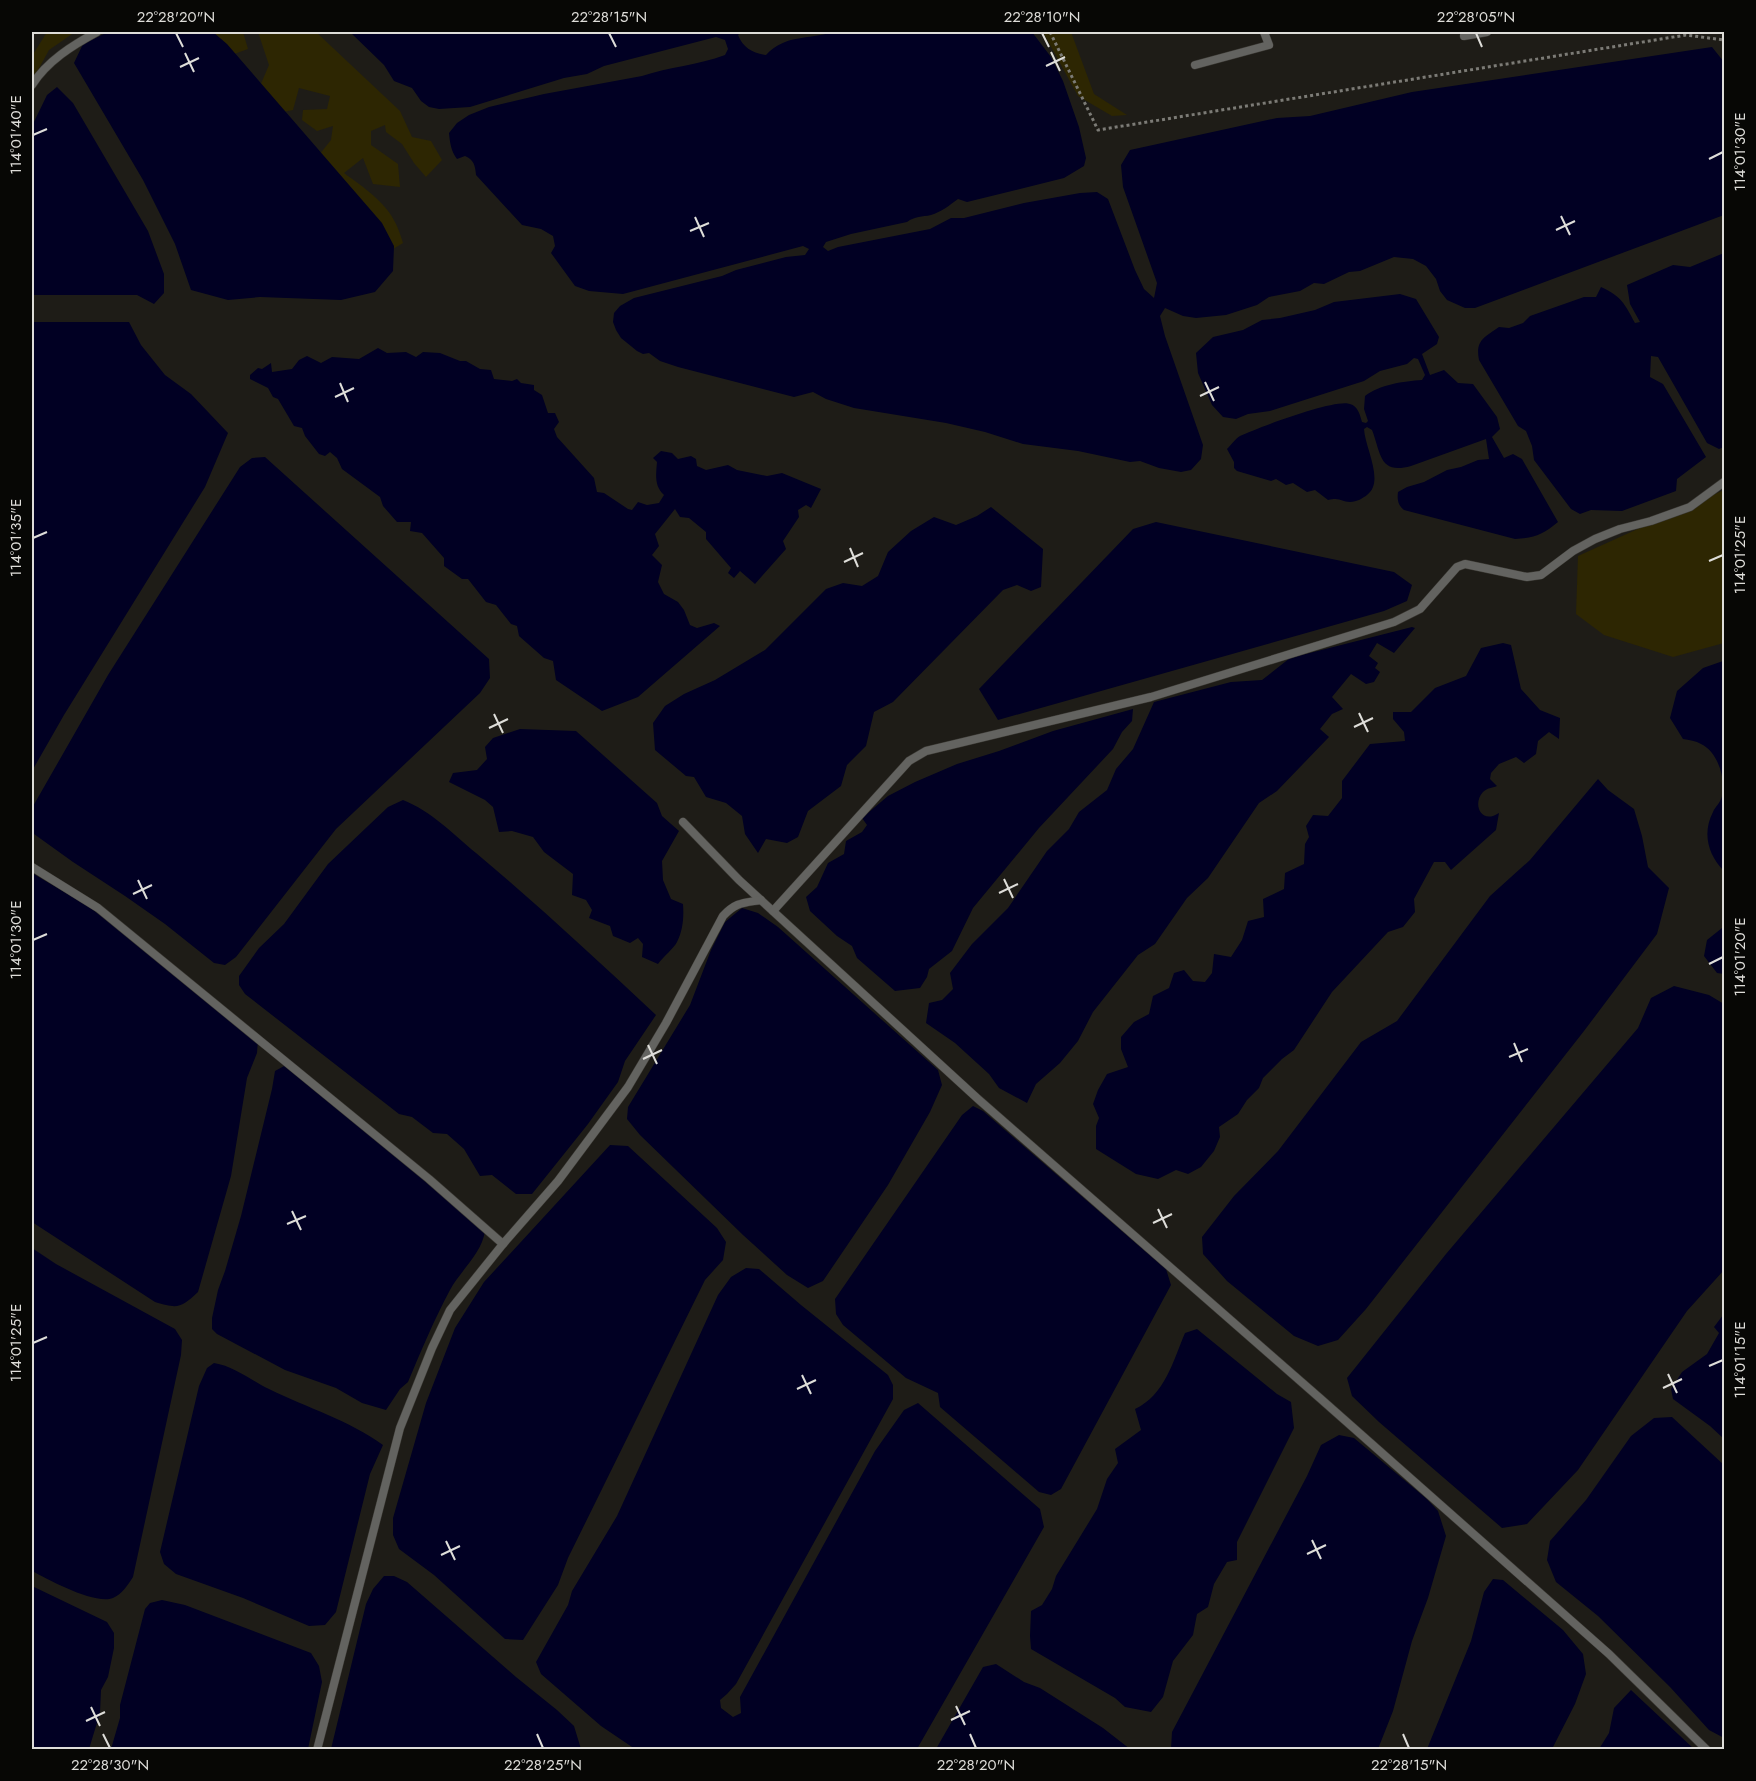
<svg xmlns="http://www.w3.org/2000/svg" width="1756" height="1781" font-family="Jost,sans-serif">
  <rect width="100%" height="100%" fill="#1e1c17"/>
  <g fill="#2d2602">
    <path d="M47 32H75L49 50 32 81V56Z"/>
    <path d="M210 32H243L248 49 226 57Z"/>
    <path d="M258 32H316L400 111 412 137 431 141 442 160 426 177 414 163 402 144 386 132 385 125 371 131V145L398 164 400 187 373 184 363 158 344 173C363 187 386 202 396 224 399 230 401 237 403 243L385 254 315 160 331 140 333 126 317 131 302 120 303 110 327 109 330 96 299 88 293 110 274 114 257 93 269 65Z"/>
    <path d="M1043 32H1071L1094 94 1127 115 1112 116 1078 96Z"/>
    <path d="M1724 490V643L1673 657 1604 635 1576 614 1578 556Z"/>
  </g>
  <g fill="#010023">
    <path d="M108 32H213L227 44 382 223 394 246 393 271 375 292 341 300 260 297 228 300 191 290 175 244 143 180 74 63 83 44Z"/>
    <path d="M350 32H741L738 35C743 48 753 53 766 55 786 34 807 40 833 32H1032L1051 57 1063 81 1079 127 1086 158 1084 166 1064 178 967 202 958 199C950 205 941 212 931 215 922 217 915 216 907 222L851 234 826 242 823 247 828 251 838 247 930 229 951 218H964L1024 203 1080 193 1097 192 1108 199 1135 270 1144 289 1154 298 1157 283 1123 187 1121 165 1130 150 1277 118 1310 116 1412 92 1712 47 1724 62V215L1475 308H1465L1447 300 1440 291 1436 279 1426 266 1413 259 1394 257 1360 271 1349 272 1324 284 1314 283 1300 291 1269 297 1257 305 1226 315 1196 318 1183 316 1165 308 1160 316 1165 336 1203 445 1201 459 1191 470 1181 472 1159 468 1140 461 1130 462 1078 451 1023 444 985 432 946 423 854 408 826 399 813 392 794 397 678 367 660 361 649 353 643 354 637 351 621 338 616 330 613 322 614 313 620 306 634 298 722 276 736 270 786 257 805 255 809 249 803 246 623 294 589 291 575 286 551 253 555 246 553 236 541 229 522 225 476 175C475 165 474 160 465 156L457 159C451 151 450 143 449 133L457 123 469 115 489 107 544 94 642 76C669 67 698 65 725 55L728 49 725 40 716 37 604 66 587 74 564 78 470 107 439 109 429 107 421 101 412 88 394 81 384 65Z"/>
    <path d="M57 87 73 103 148 231 164 274V293L154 304 137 295H32V126L47 95Z"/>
    <path d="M1724 253V447L1719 449 1707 443 1658 357 1651 356 1650 377 1663 384 1706 457 1677 479 1676 491 1622 511 1591 510 1580 514 1571 509 1534 460 1532 446 1526 431 1518 426 1479 360C1475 340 1485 337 1499 327L1509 328 1523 323 1530 316 1584 297H1596L1601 287C1622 297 1624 303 1635 323L1640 322 1630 304 1627 285 1673 265 1690 267Z"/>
    <path d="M1400 294 1416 299 1439 337 1437 344 1422 354 1430 375 1444 370 1458 383 1473 384 1497 417 1500 429 1492 437 1504 458 1513 454 1522 459 1558 522C1542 535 1535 538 1515 539L1404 510C1398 505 1397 500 1398 492L1407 487 1424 482 1447 470 1461 467 1478 460 1489 459 1486 439 1411 466C1379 475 1381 453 1372 430L1367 427 1364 429C1365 448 1385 482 1367 495 1363 498 1357 502 1350 502 1341 502 1341 497 1328 500L1315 490 1307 492 1293 483 1286 485 1276 479 1271 481 1237 471 1234 468V462L1227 449C1231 445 1235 439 1240 436 1257 428 1336 398 1350 404 1358 406 1360 415 1362 422L1366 423 1368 421 1364 409 1365 396C1379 385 1404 381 1422 380L1425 375 1418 359 1414 358 1407 364 1380 371 1364 381 1270 411 1248 414 1236 419 1223 417 1212 405 1198 373 1196 353 1213 337 1243 330 1262 320 1280 318 1315 310 1334 302Z"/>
    <path d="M32 322H129L141 345 165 375 191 394 228 433 205 487 64 715 32 771Z"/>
    <path d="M378 348 387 353 406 352 416 357 423 352 440 353 460 361H466L480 369 491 370 494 379 512 381 517 379 521 383 534 385V390L542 395 548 413H555L559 422 554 429 557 437 594 478 597 492 604 493 628 509 632 510 638 502 647 505 659 503 664 495C654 486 656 474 657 462L653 458 661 451 672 453 678 459 691 456 696 459 697 466 706 470 728 465 737 470 767 476 782 473 821 489 811 508 806 505 798 510 799 517 783 541 786 549 755 584 740 571 734 578 728 573 731 568 706 539V532L689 518 680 517 675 509 655 534 659 546 652 555 662 565 658 582 664 594 678 602 684 610 690 625 697 628 714 623 720 626 638 697 602 711 556 680 553 661 544 658 519 636 517 626 511 624 496 605 486 602 468 579H462L444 566V558L422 533 410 531 411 522H397L383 506 380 497 342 469 337 458 330 452 325 456 319 454 305 436 302 428 294 426 278 399 273 397 268 388 250 379V375L258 368 262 369 271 363 272 372 292 369 299 360 307 356 321 363 332 357 359 359Z"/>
    <path d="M265 457 489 659 490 678 480 693 336 829 236 957 225 965 214 963 165 924 125 896 73 862 34 834 32 828V808L108 675 240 467 252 458Z"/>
    <path d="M991 507 1043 549 1041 587 1031 591 1017 585 1003 590 893 702 874 712 866 746 847 765 841 786 808 811 798 837 787 843 766 839 758 853 745 834 742 816 726 803 706 797 694 777 686 776 655 750 653 723 665 706 684 694 715 680 765 650 826 589 843 583 862 586 878 576 888 552 911 531 934 517 956 525 977 516Z"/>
    <path d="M1156 522 1394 572 1412 585 1407 601 1384 611 998 720 979 689 1133 529Z"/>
    <path d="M1412 627 1415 628 1394 653 1377 643 1369 656 1378 663 1375 668 1380 672 1374 682 1366 684 1351 674 1332 697 1343 709 1332 714 1320 729 1329 737 1277 791 1259 803 1208 878 1187 898 1155 944 1138 955 1093 1012 1078 1041 1060 1063 1036 1084 1027 1103 999 1088 989 1074 955 1043 926 1023 929 1003 942 1000 953 989 950 973 972 944 1008 908 1047 851 1069 829 1079 812 1107 790 1116 769 1133 749 1154 702 1231 682 1262 680 1290 658Z"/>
    <path d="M1503 643 1511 645 1521 689 1540 710 1560 718 1559 739 1549 732 1538 741 1536 754 1524 763 1516 757 1499 764 1491 773 1490 779 1497 786C1492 788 1487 788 1483 792 1472 804 1481 825 1499 813L1496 830 1451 870 1445 862H1434L1414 899 1415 912 1403 927 1388 932 1332 992 1294 1050 1282 1059 1263 1078 1259 1088 1247 1100 1238 1114 1219 1127 1220 1137 1214 1151 1201 1167 1188 1174 1176 1170 1158 1179 1136 1174 1096 1149V1126L1099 1118 1093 1104 1098 1090 1107 1074 1128 1067 1121 1049V1037L1134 1022 1149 1014 1153 996 1169 988 1174 973 1184 970 1193 981 1205 982 1212 973 1214 954 1231 957 1242 940 1248 921 1264 917 1263 899 1284 889 1285 873 1304 864 1305 844 1309 837 1306 826 1313 815 1328 816 1342 798V781L1370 744 1405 741 1404 732 1393 719V712H1411L1435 688 1466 676 1481 648Z"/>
    <path d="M1723 661 1724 662V871C1708 855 1702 833 1713 812 1715 807 1721 802 1722 796 1726 779 1718 752 1701 744 1696 741 1689 740 1683 739L1670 718 1677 691 1703 668Z"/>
    <path d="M1133 709 1132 721 1122 732 1113 749 1039 828 973 908 952 951 929 969 927 977 920 988 895 991 857 958 852 946 837 936 810 911 806 897 817 887 828 863 844 854 846 841 862 832 867 825 862 818 888 796 915 782 957 764 999 751 1053 731Z"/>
    <path d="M520 729 576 731 657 803 662 816 679 831 662 861 663 880 671 899 683 904C684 917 683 930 677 942 674 948 663 957 658 964L642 957 643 944 638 938 630 943 613 936 610 926 589 918 592 910 586 900 572 895 573 874 544 852 533 837 512 831 499 832 493 807 485 800 449 782 453 773 477 770 487 759 485 747 493 738Z"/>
    <path d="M1598 779 1608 790 1634 809 1642 836 1648 867 1669 888 1657 934 1584 1031 1366 1309 1338 1340 1318 1346 1294 1336 1227 1281 1203 1254 1202 1237 1234 1196 1278 1151 1361 1042 1397 1021 1490 896 1530 860Z"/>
    <path d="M403 800C431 811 453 834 476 853 538 905 597 960 656 1015L625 1061 618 1082 588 1124 532 1194H516L492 1175 480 1176 464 1149 447 1134 433 1133 412 1117 399 1114 245 994 239 985V976L259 948 284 924 328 864 388 807Z"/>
    <path d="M32 873 88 906 164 962 258 1040 257 1053 247 1078 231 1176 198 1292C181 1308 178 1309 155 1302L32 1222Z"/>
    <path d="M742 908 758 913 778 927 938 1070 942 1085 930 1112 888 1185 823 1281 808 1288 787 1275 743 1235 640 1135 627 1119 628 1107 690 1005 711 950 725 922Z"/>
    <path d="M1722 928H1724V974L1717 973 1704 956 1707 940Z"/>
    <path d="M1674 986 1709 995 1724 1004V1270L1687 1311 1578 1470 1527 1524 1502 1528 1379 1422 1352 1396 1347 1378 1446 1254 1638 1028 1651 998Z"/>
    <path d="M286 1065 485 1231C482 1253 461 1270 450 1290 434 1320 421 1351 408 1382L400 1389 386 1410 362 1403 336 1388 285 1370 217 1334 212 1329V1318L218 1290 225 1271 241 1216 272 1089 275 1071Z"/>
    <path d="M973 1106 983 1111 1166 1269 1171 1285 1061 1489 1051 1495 1039 1492 940 1407 938 1393 906 1378 843 1325 836 1314 835 1299 962 1115Z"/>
    <path d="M610 1145 628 1146 717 1228 726 1242 723 1260 705 1280 568 1558 558 1585 523 1640 505 1639 434 1575 399 1549 393 1535V1518L426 1403 455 1328 484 1282Z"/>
    <path d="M32 1248 56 1264 175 1329 182 1340 181 1355 133 1577C128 1585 122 1594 113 1598 95 1605 49 1580 32 1571Z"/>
    <path d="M746 1268 759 1269 801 1305 888 1375 893 1385V1399L736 1684 727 1694 720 1700 721 1708 733 1717 741 1713 740 1697 875 1451 904 1410 918 1403 1040 1509 1044 1527 917 1749H635L601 1726 541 1674 536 1662 568 1605 572 1591 617 1516 718 1295 731 1277Z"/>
    <path d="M1723 1315H1724V1439L1710 1426 1673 1399 1671 1389 1682 1372 1707 1354 1719 1333 1714 1327Z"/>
    <path d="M1197 1329 1277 1394 1291 1402 1294 1428 1237 1542V1560L1227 1562 1214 1584 1208 1607 1197 1614 1193 1635 1173 1661 1163 1697 1151 1712 1125 1707 1115 1698 1031 1649 1030 1636 1031 1611 1042 1605 1052 1589 1056 1576 1097 1509 1107 1479 1118 1463 1115 1449 1141 1430 1135 1409C1165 1395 1173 1361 1185 1333Z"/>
    <path d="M214 1363C234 1366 252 1381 269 1389 307 1408 349 1420 383 1445L370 1474 336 1612 325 1625 309 1626 243 1598 176 1574 164 1564 160 1552 199 1386 207 1368Z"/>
    <path d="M1672 1417 1724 1465V1738L1709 1730 1670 1687 1598 1616 1556 1582 1547 1560 1550 1541 1586 1500 1631 1436 1654 1418Z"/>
    <path d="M1339 1435 1354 1438 1427 1499 1438 1511 1446 1536 1428 1598 1412 1641 1393 1711 1378 1749H1171L1172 1732 1307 1476 1321 1445Z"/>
    <path d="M384 1576H394L407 1582 516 1677 557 1710 574 1726 581 1749H331L366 1604 373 1589Z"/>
    <path d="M1493 1579 1503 1580 1563 1630 1583 1654 1586 1674 1575 1704 1552 1749H1427L1471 1641 1484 1592Z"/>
    <path d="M32 1586 107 1622 114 1633V1648L108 1677 101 1690 100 1713 89 1749H32Z"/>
    <path d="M162 1600 185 1605 311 1653 319 1666 322 1682 308 1749H111L120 1718V1705L145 1609 150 1603Z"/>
    <path d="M996 1664 1024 1682 1040 1688 1103 1728 1130 1749H936L983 1667Z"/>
    <path d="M1631 1690 1694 1749H1599L1609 1733 1614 1708Z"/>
  </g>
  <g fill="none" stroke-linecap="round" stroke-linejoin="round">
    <defs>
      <g id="service">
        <path d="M1464 36 1487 32"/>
        <path d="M1195 65 1269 45 1264 32"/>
        <path d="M32 85C47 61 73 45 97 32"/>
        <path d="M683 822 739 880 978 1099 1322 1400 1609 1654 1707 1750"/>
        <path d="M32 867 98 908 429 1179 503 1244"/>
        <path d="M773 911 909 761 926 751 1151 697 1394 622 1420 609 1457 567 1465 564 1527 577 1541 575 1573 551 1595 539 1620 529 1651 521 1690 507 1724 482"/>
        <path d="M317 1750 400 1428 432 1348 450 1310 503 1244 558 1181 628 1087 666 1023 723 916C736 902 743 903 761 900"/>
      </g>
    </defs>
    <use href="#service" stroke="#393732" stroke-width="9"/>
    <path stroke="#7c7b76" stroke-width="3" stroke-dasharray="3 3" stroke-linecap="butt" d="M1050 32 1098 130 1686 35 1724 40"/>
    <use href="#service" stroke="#636360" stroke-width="8"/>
  </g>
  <path fill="none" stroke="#deddd9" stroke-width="2" d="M176 33 183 47M609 33 616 47M1042 33 1049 47M1476 33 1482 47M1051 52 1060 71M185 53 194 72M1046 66 1065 57M180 67 199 58M33 135 47 129M1709 159 1723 152M1561 216 1570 235M695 217 704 237M1556 230 1575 221M690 231 709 223M1205 382 1214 401M340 383 348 402M1200 396 1219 387M335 397 354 388M33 538 47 532M850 548 858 567M1709 561 1723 555M844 562 863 553M1359 713 1368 732M494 714 503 733M1354 727 1373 718M489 728 508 719M1004 879 1013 898M138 880 147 899M999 893 1018 884M133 894 152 885M33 940 47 934M1709 964 1723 957M1514 1043 1522 1062M648 1045 657 1064M1509 1057 1528 1049M643 1059 662 1050M1158 1209 1167 1228M292 1211 301 1230M1153 1223 1172 1214M287 1224 306 1216M33 1343 47 1337M1709 1366 1723 1360M1668 1374 1677 1393M802 1375 811 1394M1663 1388 1682 1379M797 1389 816 1380M1312 1540 1321 1559M446 1541 455 1560M1307 1554 1326 1545M441 1555 460 1546M956 1706 965 1725M91 1707 100 1726M951 1720 970 1711M86 1721 105 1712M103 1734 110 1748M537 1734 543 1748M970 1734 976 1748M1403 1734 1409 1748"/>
  <rect width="1756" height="1781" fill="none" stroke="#070705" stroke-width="66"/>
  <rect x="33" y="33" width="1690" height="1715" fill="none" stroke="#deddd9" stroke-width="2"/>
  <g font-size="15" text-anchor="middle" fill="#deddd9">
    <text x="176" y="22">22°28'20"N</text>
    <text x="609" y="22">22°28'15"N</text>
    <text x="1042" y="22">22°28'10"N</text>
    <text x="1476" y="22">22°28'05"N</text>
    <text transform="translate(16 135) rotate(-90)" y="5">114°01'40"E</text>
    <text transform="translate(1740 152) rotate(-90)" y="5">114°01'30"E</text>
    <text transform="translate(16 538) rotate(-90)" y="5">114°01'35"E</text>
    <text transform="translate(1740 555) rotate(-90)" y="5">114°01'25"E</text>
    <text transform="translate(16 940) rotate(-90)" y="5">114°01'30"E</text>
    <text transform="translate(1740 957) rotate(-90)" y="5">114°01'20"E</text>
    <text transform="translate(16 1343) rotate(-90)" y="5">114°01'25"E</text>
    <text transform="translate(1740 1360) rotate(-90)" y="5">114°01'15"E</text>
    <text x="110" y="1770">22°28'30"N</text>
    <text x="543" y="1770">22°28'25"N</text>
    <text x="976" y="1770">22°28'20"N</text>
    <text x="1409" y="1770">22°28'15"N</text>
  </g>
</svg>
